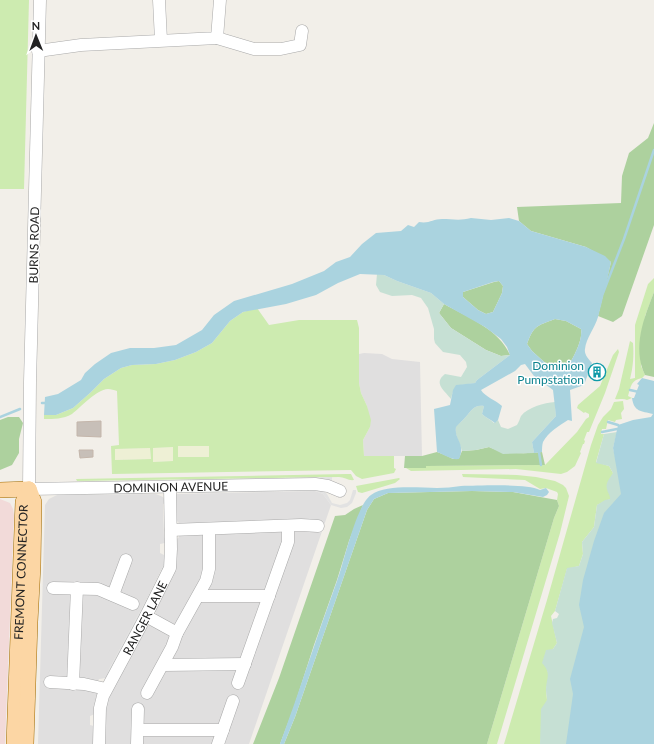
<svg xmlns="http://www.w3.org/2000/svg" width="654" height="744" font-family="Lato,sans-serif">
  <rect width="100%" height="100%" fill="#f2efe9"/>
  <g fill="#e0dfdf">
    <path d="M364 353 382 354 392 359 420 362 422 456H364L363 440 370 427 367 406 361 393 359 383V354Z"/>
    <path d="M315 491 323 494 331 505 330 508 249 744H104L105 703 146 627 149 626 156 613 155 610 176 540 179 537V523L176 520 175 496 177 494Z"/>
    <path d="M156 494 163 497 166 503 163 504 164 538 167 540 165 543 160 544V553L164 555 167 558 151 591 108 671 109 675 106 678 99 679 94 689 98 695 95 714 90 716V725L94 726 93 744H38L45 505 49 499 57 495Z"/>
  </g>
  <path fill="#f2dad9" d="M0 499 10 503 13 509 14 515 5 744H0Z"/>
  <g fill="#eef0d5">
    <rect x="178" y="445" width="31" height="12"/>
    <path d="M173 447V461L153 462V448Z"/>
    <path d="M150 448 151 459 115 460 114 449Z"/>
  </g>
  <g fill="#cdebb0" fill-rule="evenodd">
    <path d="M0 0H29L24 189H0Z"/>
    <path d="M654 278V292L645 316 641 366 645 375 642 378C631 380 631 386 628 396L632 398 627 400C623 398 619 400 615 399L619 389 630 341 633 343C634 356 633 367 630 379L635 378V325L648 284Z"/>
    <path d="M257 308 269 325 299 320H357L359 328V383L361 393 367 406 371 420 370 427 363 440 364 456H394V468L396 469 394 473 362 479 356 476 351 470 112 474 111 446 119 445 117 391C114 390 111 389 108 389 96 390 81 407 72 414 63 419 54 419 44 419V415H56L73 408 90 393 104 379 121 368 132 365 156 364 175 360 196 352 212 343 230 321 243 312ZM178 446H209V457H178ZM173 447V461L153 462V448ZM150 448 151 459 115 460V449Z"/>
    <path d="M618 349 619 352 605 393 589 432H587L584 440 585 441 584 444H583L580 452 581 453 575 466 567 472 561 474 516 469 411 471 406 468H426V466L545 465 577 432 586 419 589 417V414L585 412 584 413 577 408 578 405 600 386 613 355Z"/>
    <path d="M623 401 624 409 621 413 622 419 616 420 615 422 608 420 606 429H602L601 434H604L596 462 609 466 613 473 610 499 597 505 594 527 582 542 583 554 579 566 567 569 555 611 551 616 557 643 553 649 547 668 549 677 546 690 547 700 540 744H504L547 600 591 445 598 425 603 417 611 409 614 402Z"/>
    <path d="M346 474H351L354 480C349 481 344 477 339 477L77 481 76 479Z"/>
    <path d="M462 474 517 475 536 477 555 481 563 485 566 488 569 496 560 533 497 744H487L554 518 559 506 557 500 558 494 557 492 546 488 540 489 525 480 463 477Z"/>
    <path d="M399 478 400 479 395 483 362 493 358 492 356 486Z"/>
  </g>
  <g fill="#add19e">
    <path d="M654 123V225L622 316 613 322 598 316 611 262 586 247 531 231 519 221 517 207 621 203 622 176 629 153 648 138Z"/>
    <path d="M499 281 503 286 502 293 493 312 486 314 478 310 463 297V292L494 282Z"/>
    <path d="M654 292V377L645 375C632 347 644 318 654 292Z"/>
    <path d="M444 304C467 317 499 329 510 355L501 356 486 350 451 328 439 313Z"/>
    <path d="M555 319 566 321 581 329C583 341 573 358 567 368L553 370 532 351 527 344C534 325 537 326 555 319Z"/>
    <path d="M8 417H19L23 423 19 439V453L12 465 0 470V420Z"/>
    <path d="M489 447C505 454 525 454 542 452L545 465 426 466V468H404L405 456H422L437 452 445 455 453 459 459 458 462 451 476 450Z"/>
    <path d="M472 491 513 492 557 500 559 506 554 518 487 744H284L295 717 367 510 374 499 388 493Z"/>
    <path d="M363 505 349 541 337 580 314 645 294 707 280 744H253L279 678 335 516 345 515 354 509Z"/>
  </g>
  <g fill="#c6e0d4">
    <path d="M377 274 384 275 397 281 431 293 444 304 439 313 451 328 486 350 501 356 510 355 477 380 475 383C461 386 455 381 451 399 444 390 433 383 445 374L461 377 467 367 466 362 460 355 443 352 435 343 434 339V329L428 308 421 298 412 295 392 296 380 292 376 285Z"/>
    <path d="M555 402 556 416 532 442 534 453 503 454 489 447 476 450 462 451C460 443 454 435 456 426 458 424 461 422 463 420 470 413 473 404 484 406L482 414C486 418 490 419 494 423L498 420 501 427 508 429 517 425C519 422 520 418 521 416 528 407 544 403 555 402Z"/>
    <path d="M617 432 613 448 620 477 649 744H540L541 709 547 700C547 697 546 693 546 690 546 678 552 674 542 663L546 650 553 649 557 643 552 623 553 619 557 618 559 614 555 611 567 568 579 566 583 554 582 542 594 527 597 505 605 500 610 499C610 494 608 494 607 489 605 483 610 478 613 473L609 466 596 463 604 434Z"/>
  </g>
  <g fill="#e2e2e2">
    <path d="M332 477V480L176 482V480Z"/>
    <path d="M189 490H322L327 494 332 503 340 505 347 503 350 500 353 490H356V493L352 503 347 507 341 508 331 505 323 494 315 491 189 493Z"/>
    <path d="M142 491 143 494 65 495V492Z"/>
    <path d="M164 562H167L109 675 108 671 160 574Z"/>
  </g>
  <g fill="#aad3df" fill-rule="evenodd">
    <path d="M471 218 491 220 509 218 519 221 531 231 586 247 605 256 611 262C607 280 603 299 598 317 595 328 586 338 585 349 584 354 588 359 592 363L584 385 570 390 572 421 568 420C559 426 548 432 543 442 542 445 542 449 542 452L534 453 532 442 556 416 553 390 534 376 525 364 521 365 515 371 481 390C485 397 496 400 502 406L498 420 495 423C490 419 486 418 482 414L484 406C473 404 470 413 463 420 461 422 458 424 456 427 454 440 466 443 459 459 451 460 445 455 437 452L434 409 450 405 453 390 456 385 475 383 477 380 510 355 507 347 501 339 485 327 444 304 431 293 397 281 384 275 360 274 338 283 316 295 286 304 243 312 230 321 212 343 196 352 175 360 156 364 132 365 121 368 104 379 90 393 73 408 56 415H44L45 397 58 394 81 380 85 373 95 364 111 353 130 348H154L176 345 202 330 214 315 234 301 292 284 324 271 336 262 350 257 362 244 376 233 401 231 408 225 414 227 419 222C429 224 433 219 442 219 452 219 460 221 471 218ZM499 281 503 286 502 293 493 312 486 314 478 310 463 297V292L493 282ZM555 319 566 321 581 329C583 341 573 358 567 368L553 370 532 351 527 344C534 325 537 326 555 319Z"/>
    <path d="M642 378 654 381V744H566L573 694 570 679 584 627 579 605 583 580 594 541 604 513 621 494 613 448 618 425 633 420 651 417 653 414C641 411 634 412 632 398H634L639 385 637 384Z"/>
    <path d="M461 486C479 486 526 483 540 490L546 488 549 492 547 495 543 497 513 492 472 491 388 493 374 499 367 510 295 717 284 744H280C300 690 317 635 337 581 344 563 356 505 371 495 386 484 419 488 437 488 445 488 453 487 461 486Z"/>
  </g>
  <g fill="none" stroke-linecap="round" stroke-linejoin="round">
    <g stroke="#aad3df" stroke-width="2.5">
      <path d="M603 293 624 239 654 150"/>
      <path d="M630 390 639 392"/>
      <path d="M42 403H47"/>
      <path d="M0 417 20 409"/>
      <path d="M608 422 618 425"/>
      <path d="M602 432 617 429"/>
      <path d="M539 452 541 465"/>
    </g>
  </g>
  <g fill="#c7bfb8" stroke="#c4b6ab">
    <path d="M101 421V437L77 436V422Z"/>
    <path d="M79 450H93V457L80 458Z"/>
  </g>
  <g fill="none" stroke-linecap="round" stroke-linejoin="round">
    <defs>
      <g id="minor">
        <path id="s1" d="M40 0 30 382 29 489 315 484 328 486 340 491"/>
        <path d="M159 0 161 40"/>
        <path d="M217 38 254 49H281L300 45 302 31"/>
        <path d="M38 51 81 45 217 38 220 0"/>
        <path d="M171 530 301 525 318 526"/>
        <path d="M53 588 98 589 133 604"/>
        <path d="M113 595 126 560"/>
        <path d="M199 596H269"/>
        <path d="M146 616 177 633"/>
        <path d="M163 665 245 664"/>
        <path d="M50 682 84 684 106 689"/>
        <path d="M238 683 288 542V526"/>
        <path d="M73 684 77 588"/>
        <path d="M147 693 172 647 177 633 206 581 209 569V530"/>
        <path d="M138 730H223"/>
        <path id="s2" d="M99 744 100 708 103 696 146 616 170 568 171 549 170 487"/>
        <path d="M137 744 138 709"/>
        <path d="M218 744 233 701"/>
      </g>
      <g id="major">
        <path d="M0 490 29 489"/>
        <path id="s3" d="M14 744 23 502 29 489"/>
        <path d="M26 744 30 622 33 565 34 502 29 489"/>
      </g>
    </defs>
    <use href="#minor" stroke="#a9a9a9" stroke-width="13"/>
    <use href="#major" stroke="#a06b00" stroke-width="16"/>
    <use href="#minor" stroke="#fff" stroke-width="12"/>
    <use href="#major" stroke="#fcd6a4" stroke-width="15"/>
  </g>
  <defs>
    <symbol id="building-ring" viewBox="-11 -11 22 22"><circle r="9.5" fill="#fff" stroke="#0f9aa8" stroke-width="1.5"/><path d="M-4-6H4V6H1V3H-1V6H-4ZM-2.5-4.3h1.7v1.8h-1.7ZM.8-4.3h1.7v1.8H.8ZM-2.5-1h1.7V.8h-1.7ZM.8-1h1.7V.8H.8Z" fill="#0f9aa8"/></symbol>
  </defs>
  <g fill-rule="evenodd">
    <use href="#building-ring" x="587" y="362" width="20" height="20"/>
  </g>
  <g text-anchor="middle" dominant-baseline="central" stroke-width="3" stroke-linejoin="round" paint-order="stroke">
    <g font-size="12" fill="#222" stroke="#fff">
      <text transform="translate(34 245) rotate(-89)">BURNS ROAD</text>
      <text stroke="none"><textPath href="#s1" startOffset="631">DOMINION AVENUE</textPath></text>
      <text stroke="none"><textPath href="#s3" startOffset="172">FREMONT CONNECTOR</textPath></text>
      <text stroke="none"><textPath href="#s2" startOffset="137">RANGER LANE</textPath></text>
    </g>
    <g font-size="12" fill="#0d838f" stroke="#fff" text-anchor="end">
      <text x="584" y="365">Dominion<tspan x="584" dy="14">Pumpstation</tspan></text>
    </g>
  </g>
  <g transform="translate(36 36) rotate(359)" stroke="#ffffff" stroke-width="3" paint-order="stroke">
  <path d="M0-3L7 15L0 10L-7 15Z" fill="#222222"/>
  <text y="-6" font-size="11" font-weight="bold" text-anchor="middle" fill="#222222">N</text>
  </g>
</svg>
